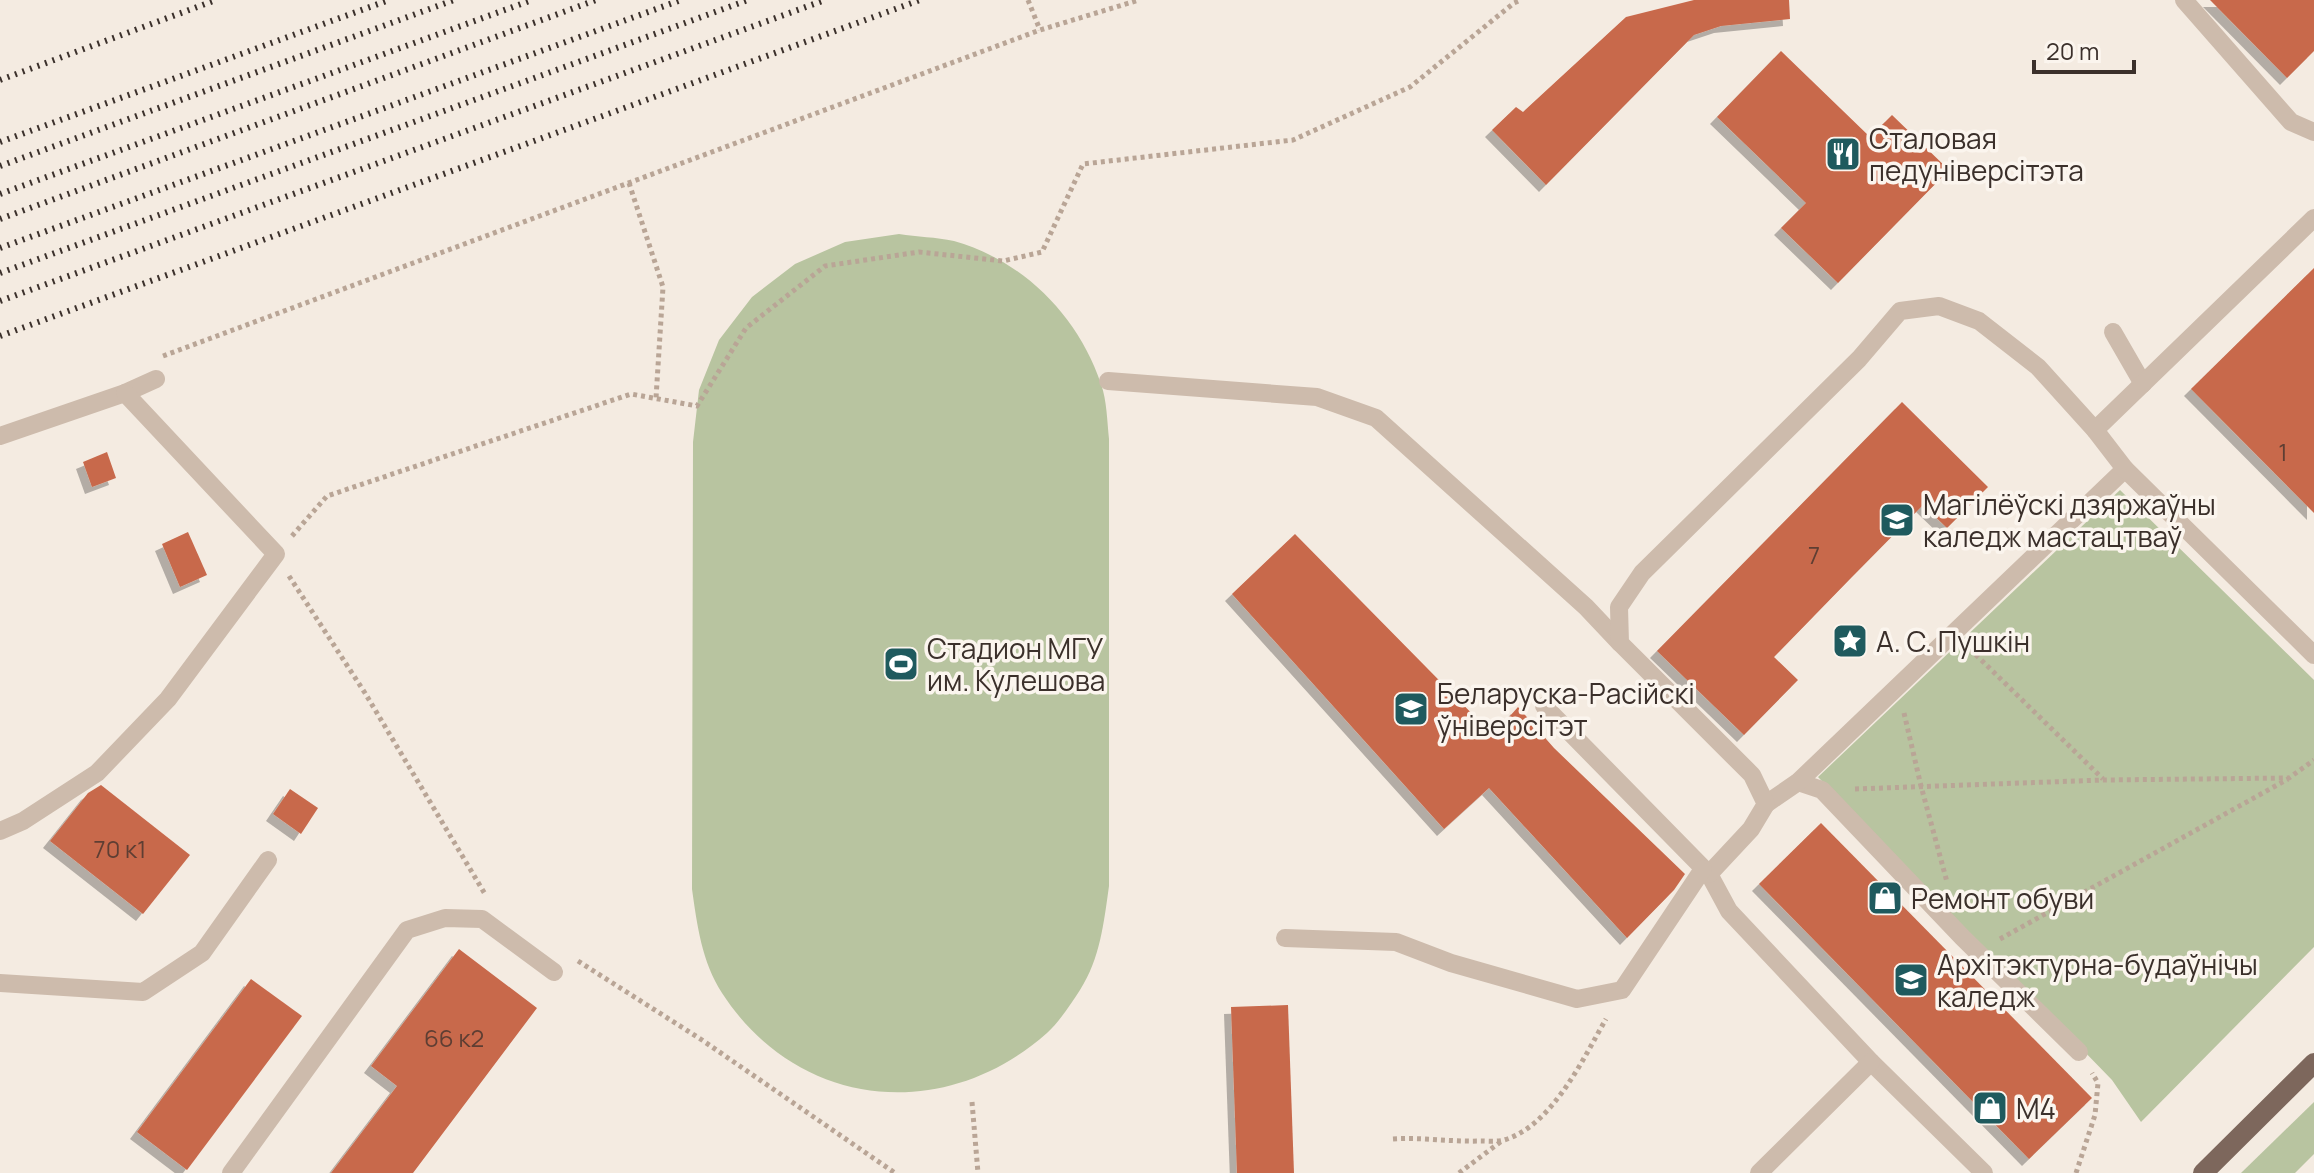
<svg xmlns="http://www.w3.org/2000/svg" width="2314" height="1173" font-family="Manrope,sans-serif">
  <defs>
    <filter id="shadow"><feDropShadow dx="-7" dy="7" stdDeviation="0" flood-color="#0004"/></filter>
  </defs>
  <rect width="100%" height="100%" fill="#f4ebe1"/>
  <g fill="#b8c4a0">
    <path d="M899 234C917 237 936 237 954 241 1024 261 1078 316 1101 384 1107 401 1107 421 1109 439V886C1104 922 1100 959 1080 990 1071 1004 1059 1022 1047 1033 944 1124 798 1110 722 993 702 962 697 925 692 889L693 442 699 390 719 340 752 297 795 264 845 242Z"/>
    <path d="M2120 490 2314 680V947L2141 1122 2112 1080 1818 777Z"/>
    <path d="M2314 1102V1154L2295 1173H2241Z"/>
  </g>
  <g fill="#c8694b" filter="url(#shadow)">
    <path d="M1694 0H1789L1790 19 1721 26 1694 35 1546 185 1492 130 1516 107 1523 112 1626 17Z"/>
    <path d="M2210 0H2314V51L2287 78Z"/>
    <path d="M1781 51 1870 137 1892 115 1949 170 1838 283 1781 228 1806 203 1717 117Z"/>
    <path d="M2314 268V513L2191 389Z"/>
    <path d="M1902 402 1988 487 1947 528 1923 505 1849 580 1774 657 1798 680 1744 735 1657 651Z"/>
    <path d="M107 452 116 478 92 487 83 462Z"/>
    <path d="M188 532 207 575 180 587 162 544Z"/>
    <path d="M1295 534 1493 735 1518 707 1554 748 1685 874 1674 890 1627 938 1489 788 1444 829 1232 594Z"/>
    <path d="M101 785 190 855 143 914 50 841 88 793Z"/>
    <path d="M290 789 318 808 301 834 273 814Z"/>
    <path d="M1821 823 2092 1098 2029 1159 1759 884Z"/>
    <path d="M459 949 537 1008 413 1173H331L397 1086 371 1066Z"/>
    <path d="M251 979 302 1016 187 1170 137 1132Z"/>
    <path d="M1288 1005 1294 1173H1237L1231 1007Z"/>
  </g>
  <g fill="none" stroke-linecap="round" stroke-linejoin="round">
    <g stroke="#b9a596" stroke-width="5" stroke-dasharray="4 4" stroke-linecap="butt">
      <path d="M1028 0 1040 30"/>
      <path d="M629 183 663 287 656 398"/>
      <path d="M163 356 1040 30 1139 0"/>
      <path d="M292 536 327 496 631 394 697 406 746 328 825 266 919 252 1003 261 1042 252 1083 164 1293 140 1410 87 1514 3 1521 0"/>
      <path d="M289 576 365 693 485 894"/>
      <path d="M1970 649 2103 779"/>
      <path d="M1904 713 1921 786 1947 882"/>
      <path d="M1855 789 2104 780 2289 778 2314 760"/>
      <path d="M2000 939 2288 779"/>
      <path d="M578 961 702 1040 895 1173"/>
      <path d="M972 1102 978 1173"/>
      <path d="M1393 1139C1422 1137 1450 1142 1480 1141 1487 1141 1497 1142 1504 1140 1552 1126 1583 1059 1606 1019"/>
      <path d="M1459 1173 1503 1140"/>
      <path d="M2076 1173 2095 1115 2098 1083 2092 1073"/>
    </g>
    <g stroke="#cdbbac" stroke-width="18">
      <path d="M2184 0 2291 122 2314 132"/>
      <path d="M2113 332 2143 384"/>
      <path d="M1108 381 1317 397 1376 418 1586 607 1620 643"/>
      <path d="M2095 430 2314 218"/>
      <path d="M0 436 125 393 156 379"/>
      <path d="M1544 706 1709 874 1729 911 1871 1062 1984 1173"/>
      <path d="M1798 782 1822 790 1962 937 2079 1052"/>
      <path d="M1766 804 1798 782 2125 469"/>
      <path d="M0 831 23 821 97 773 168 699 276 554 125 393"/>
      <path d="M1709 874 1751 829 1766 804 1752 775 1620 643 1619 607 1642 573 1859 359 1900 311 1939 306 1979 321 2038 367 2095 430 2125 469 2314 655"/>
      <path d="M1285 938 1396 942 1451 963 1577 999 1622 990 1703 869"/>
      <path d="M0 983 143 992 202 953 268 860"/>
      <path d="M231 1173 407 930 445 918 482 919 554 972"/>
      <path d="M1759 1173 1871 1062"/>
    </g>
    <path stroke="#7d675c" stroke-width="20" d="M2203 1173 2314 1063"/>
    <g stroke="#3b302b" stroke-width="6" stroke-dasharray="2 6" stroke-linecap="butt">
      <path d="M0 80 216 0"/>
      <path d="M0 142 389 0"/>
      <path d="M0 166 454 0"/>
      <path d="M0 194 532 0"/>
      <path d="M0 219 596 0"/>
      <path d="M0 248 681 0"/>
      <path d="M0 273 748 0"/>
      <path d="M0 301 825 0"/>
      <path d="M0 336 920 0"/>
    </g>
  </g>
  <defs>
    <symbol id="restaurant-square" viewBox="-11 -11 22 22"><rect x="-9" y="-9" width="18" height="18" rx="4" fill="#1f5a5e" stroke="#fbf5ee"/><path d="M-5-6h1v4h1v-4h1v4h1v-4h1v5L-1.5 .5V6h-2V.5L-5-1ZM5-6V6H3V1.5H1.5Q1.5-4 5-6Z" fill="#fff"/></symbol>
    <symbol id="university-square" viewBox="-11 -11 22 22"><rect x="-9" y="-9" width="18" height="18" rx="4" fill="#1f5a5e" stroke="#fbf5ee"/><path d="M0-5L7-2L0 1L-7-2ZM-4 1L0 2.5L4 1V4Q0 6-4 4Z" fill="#fff"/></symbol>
    <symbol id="sight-square" viewBox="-11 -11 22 22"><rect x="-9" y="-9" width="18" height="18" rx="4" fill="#1f5a5e" stroke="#fbf5ee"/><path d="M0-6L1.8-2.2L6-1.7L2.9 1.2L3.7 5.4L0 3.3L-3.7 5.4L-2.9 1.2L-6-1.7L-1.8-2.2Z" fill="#fff"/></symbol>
    <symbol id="stadium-square" viewBox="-11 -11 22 22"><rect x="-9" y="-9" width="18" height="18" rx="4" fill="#1f5a5e" stroke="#fbf5ee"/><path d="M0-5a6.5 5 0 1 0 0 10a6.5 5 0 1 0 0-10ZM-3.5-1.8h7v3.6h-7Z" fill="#fff"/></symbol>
    <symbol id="shop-square" viewBox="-11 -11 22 22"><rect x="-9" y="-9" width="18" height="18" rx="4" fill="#1f5a5e" stroke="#fbf5ee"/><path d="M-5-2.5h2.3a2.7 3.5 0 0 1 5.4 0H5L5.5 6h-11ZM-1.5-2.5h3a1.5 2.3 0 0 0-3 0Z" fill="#fff"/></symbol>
  </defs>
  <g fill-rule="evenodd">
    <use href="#restaurant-square" x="1823" y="134" width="40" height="40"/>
    <use href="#university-square" x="1877" y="500" width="40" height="40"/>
    <use href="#sight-square" x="1830" y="621" width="40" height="40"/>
    <use href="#stadium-square" x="881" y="644" width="40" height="40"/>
    <use href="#university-square" x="1391" y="689" width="40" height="40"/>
    <use href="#shop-square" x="1865" y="878" width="40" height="40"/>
    <use href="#university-square" x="1891" y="960" width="40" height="40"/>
    <use href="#shop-square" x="1970" y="1088" width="40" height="40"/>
  </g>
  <g text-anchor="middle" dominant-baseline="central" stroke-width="7" stroke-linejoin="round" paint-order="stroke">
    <g font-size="24" fill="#5e3e33">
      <text x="2283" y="451">1</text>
      <text x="1814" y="554">7</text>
      <text x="120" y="848">70 к1</text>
      <text x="454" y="1037">66 к2</text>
    </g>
    <g font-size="28" fill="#3b302b" stroke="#fbf5ee" text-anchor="start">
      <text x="1869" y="138">Сталовая<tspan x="1869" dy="32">педуніверсітэта</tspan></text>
      <text x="1923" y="504">Магілёўскі дзяржаўны<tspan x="1923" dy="32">каледж мастацтваў</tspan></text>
      <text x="1876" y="641">А. С. Пушкін</text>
      <text x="927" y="648">Стадион МГУ<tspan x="927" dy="32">им. Кулешова</tspan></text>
      <text x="1437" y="693">Беларуска-Расійскі<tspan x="1437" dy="32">ўніверсітэт</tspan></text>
      <text x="1911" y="898">Ремонт обуви</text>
      <text x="1937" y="964">Архітэктурна-будаўнічы<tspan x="1937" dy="32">каледж</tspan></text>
      <text x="2016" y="1108">M4</text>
    </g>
  </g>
  <path d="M2034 60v12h100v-12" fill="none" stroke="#3b302b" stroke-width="4"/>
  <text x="2046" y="60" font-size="24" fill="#3b302b" stroke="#fbf5ee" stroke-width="6" paint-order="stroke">20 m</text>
</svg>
